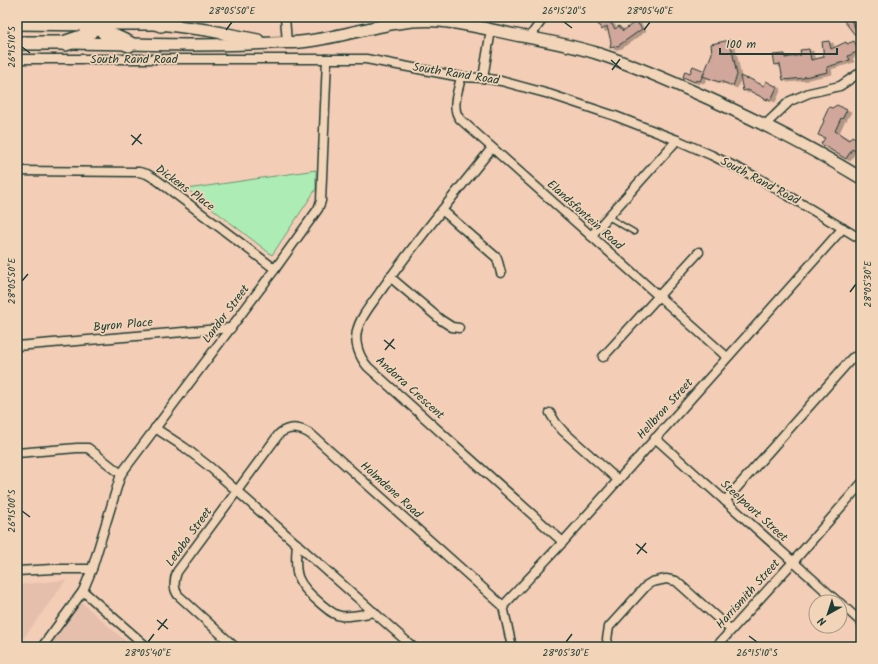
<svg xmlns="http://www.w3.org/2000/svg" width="878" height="664" font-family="Kalam,sans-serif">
  <defs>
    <filter id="shadow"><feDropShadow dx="4" dy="2" stdDeviation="0" flood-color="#0004"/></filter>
  </defs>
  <rect width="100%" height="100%" fill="#f4cdb6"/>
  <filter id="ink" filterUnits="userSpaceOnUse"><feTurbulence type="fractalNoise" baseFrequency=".025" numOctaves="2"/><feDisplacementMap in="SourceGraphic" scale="8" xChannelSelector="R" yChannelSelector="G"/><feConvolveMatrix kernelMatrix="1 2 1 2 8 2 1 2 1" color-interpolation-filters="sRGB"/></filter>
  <g filter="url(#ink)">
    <g fill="#e6beac">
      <path d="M66 580 17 647V585Z"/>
      <path d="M81 602 132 647H48Z"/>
    </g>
    <path fill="#adedb5" stroke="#669574" d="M316 170V189L272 255 187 189Z"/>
    <g fill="#d1a69b" stroke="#1f3d34" filter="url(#shadow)">
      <path d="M593 17H606L615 29 619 26 623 31 636 21 642 29 618 46 610 48 611 42 607 26 602 30Z"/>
      <path d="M841 17H849L858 33 855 35Z"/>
      <path d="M730 40 737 75 733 86 720 81 719 82 703 76 712 53 711 44Z"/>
      <path d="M829 41 831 49 846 42 847 44 854 41 859 51 848 56 850 60 827 67 828 72 804 77V78L783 80 780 64 775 65 773 55 785 54V58L801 55 800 50 809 49 811 60 824 57 822 42Z"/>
      <path d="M693 66 705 71 700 81 696 80 695 82 683 77 685 71 690 73Z"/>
      <path d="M740 76 747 79 748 78 764 86 766 81 777 87 771 100 767 98V100L748 90 743 91Z"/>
      <path d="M837 105 847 110 842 119 841 118 835 131 849 140 852 136 861 142V154L852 149 846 159 821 144 825 138 818 135 824 121 823 120 829 107 832 108Z"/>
    </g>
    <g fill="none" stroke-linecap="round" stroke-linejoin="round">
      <defs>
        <path id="lane" d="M608 217 634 232"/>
        <g id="street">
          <path d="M285 17 287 43"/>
          <path d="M529 38 544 17"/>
          <path d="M17 59H366L461 77 483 78 501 81 549 94 615 116 677 140 711 155 760 179 861 239"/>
          <path d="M461 77C459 89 450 108 460 119L727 357"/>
          <path d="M483 78 491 30"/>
          <path d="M765 125 790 101 809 93 840 86 861 72"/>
          <path d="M492 148C454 195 415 242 380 292 372 304 360 317 357 331 354 344 360 358 368 367L563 542"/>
          <path d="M17 171 139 172 147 174 157 180 275 269"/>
          <path d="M442 210 497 258 501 273"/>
          <path d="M591 236 677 140"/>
          <path d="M390 277 441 320 452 327 459 328"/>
          <path d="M17 346 231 328"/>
          <path d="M603 357 699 252"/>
          <path d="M550 413 556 423 563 431 618 480"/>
          <path d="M155 428 184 447 211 468 413 647"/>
          <path d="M655 438 838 602"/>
          <path d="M17 453 77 448H88L121 474"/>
          <path d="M725 501 852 358 861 354"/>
          <path d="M297 544C294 575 296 583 320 603 326 608 333 615 341 616 352 617 364 614 374 612"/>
          <path d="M17 571 53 569H92"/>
          <path d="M83 591 147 647"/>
          <path d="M840 603 861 622"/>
          <path d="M503 606 563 542 843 228"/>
          <path d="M42 647 83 591 92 569 121 474 275 269 318 209 321 201 327 59"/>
          <path d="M235 647 178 595C173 588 174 580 177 572L279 434C290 425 302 428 313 436L503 606 512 647"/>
          <path d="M609 647 607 639 609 627 647 585 652 582 666 579 676 581 731 630"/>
          <path d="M716 647 793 562 861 484"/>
        </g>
        <g id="secondary">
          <path d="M97 24H161L207 30 258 40"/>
          <path d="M73 43C139 44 206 47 271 43 281 42 291 43 300 42 346 38 392 17 439 21 465 23 491 30 516 35 543 40 570 45 596 53 627 63 656 75 685 88 745 114 805 144 861 178"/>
        </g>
        <g id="primary">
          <path d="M17 23 97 24"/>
          <path d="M17 43H66"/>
        </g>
        <g id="highway">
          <path d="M91 17 107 34 129 44"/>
          <path d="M144 17 161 24"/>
          <path d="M66 43 84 37 103 17"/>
        </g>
      </defs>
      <use href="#lane" stroke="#1f3d34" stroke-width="7"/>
      <use href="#street" stroke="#1f3d34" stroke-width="11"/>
      <use href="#secondary" stroke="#1f3d34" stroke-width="14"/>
      <use href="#primary" stroke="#1f3d34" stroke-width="16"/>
      <use href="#highway" stroke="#1f3d34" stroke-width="18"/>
      <use href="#lane" stroke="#f2d4b8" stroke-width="4"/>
      <use href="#street" stroke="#f2d4b8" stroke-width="8"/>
      <use href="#secondary" stroke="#f2d4b8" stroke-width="11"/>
      <use href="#primary" stroke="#f2d4b8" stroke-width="13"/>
      <use href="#highway" stroke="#f2d4b8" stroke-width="15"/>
    </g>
  </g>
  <path fill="none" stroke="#1f3d34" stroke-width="1.5" d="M564 22 572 28M226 30 232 22M644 30 650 22M22 47 30 53M611 60 621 69M612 70 620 59M131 135 142 144M132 145 141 134M22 281 28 274M850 292 856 284M384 340 395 349M385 350 394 339M22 511 30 517M636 544 647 553M637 554 646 543M157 620 168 629M158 630 167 619M749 636 757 642M148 642 154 634M566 642 572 634"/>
  <g text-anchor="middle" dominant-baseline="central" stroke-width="3.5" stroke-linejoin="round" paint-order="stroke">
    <g font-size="12" fill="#1f3d34" stroke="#f2d4b8">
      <text x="134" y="59">South Rand Road</text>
      <text transform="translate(456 74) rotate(9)">South Rand Road</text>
      <text transform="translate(760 181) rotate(28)">South Rand Road</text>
      <text transform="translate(185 188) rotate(36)">Dickens Place</text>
      <text transform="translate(585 215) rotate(42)">Elandsfontein Road</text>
      <text transform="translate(226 314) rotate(-53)">Landor Street</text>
      <text transform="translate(123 325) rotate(-5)">Byron Place</text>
      <text transform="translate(410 388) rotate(42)">Andorra Crescent</text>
      <text transform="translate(665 409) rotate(-48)">Hellbron Street</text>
      <text transform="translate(391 490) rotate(42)">Holmdene Road</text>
      <text transform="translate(754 511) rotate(42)">Steelpoort Street</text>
      <text transform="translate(189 537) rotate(-54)">Letaba Street</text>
      <text transform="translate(748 594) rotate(-48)">Harrismith Street</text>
    </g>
  </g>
  <rect width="878" height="664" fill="none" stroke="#f2d4b8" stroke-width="44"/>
  <g transform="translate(828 614) rotate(219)"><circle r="19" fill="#f2d4b8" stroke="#9e9883"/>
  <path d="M0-3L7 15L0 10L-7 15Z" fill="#1f3d34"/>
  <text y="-6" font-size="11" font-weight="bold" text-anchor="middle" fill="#1f3d34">N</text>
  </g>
  <path d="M720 48v6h117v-6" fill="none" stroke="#1f3d34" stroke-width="2"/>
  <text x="726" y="48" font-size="12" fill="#1f3d34" stroke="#f2d4b8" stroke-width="3" paint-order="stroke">100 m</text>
  <rect x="22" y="22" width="834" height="620" fill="none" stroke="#1f3d34" stroke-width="1.5"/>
  <g font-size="10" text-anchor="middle" fill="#1f3d34">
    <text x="232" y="14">28°05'50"E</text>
    <text x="564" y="14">26°15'20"S</text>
    <text x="650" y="14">28°05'40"E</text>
    <text transform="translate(11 47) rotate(-90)" y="4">26°15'10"S</text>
    <text transform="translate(11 281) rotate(-90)" y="4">28°05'50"E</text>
    <text transform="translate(867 284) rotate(-90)" y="4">28°05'30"E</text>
    <text transform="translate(11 511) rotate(-90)" y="4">26°15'00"S</text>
    <text x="148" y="656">28°05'40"E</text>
    <text x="566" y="656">28°05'30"E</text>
    <text x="757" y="656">26°15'10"S</text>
  </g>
</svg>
